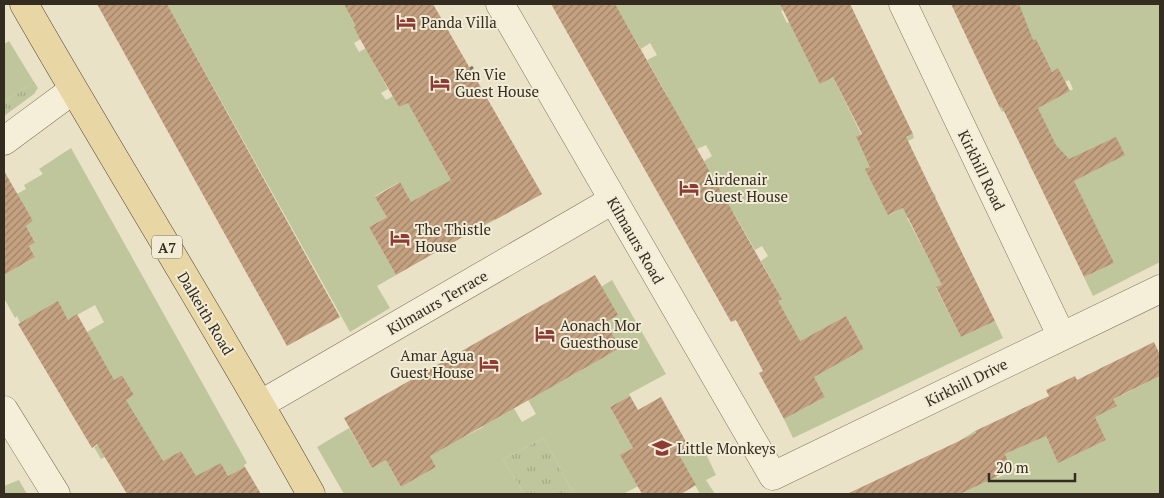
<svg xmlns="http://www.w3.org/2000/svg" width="1164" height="498" font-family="'PT Serif',serif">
  <defs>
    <pattern id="grass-tufts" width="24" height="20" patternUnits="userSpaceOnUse" patternTransform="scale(1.25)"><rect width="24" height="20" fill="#bfc69c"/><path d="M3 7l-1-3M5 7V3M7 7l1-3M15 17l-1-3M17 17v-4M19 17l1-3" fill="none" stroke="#a5aa86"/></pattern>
    <pattern id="building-hatch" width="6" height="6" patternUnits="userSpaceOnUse" patternTransform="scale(1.25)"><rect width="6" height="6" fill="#c3a181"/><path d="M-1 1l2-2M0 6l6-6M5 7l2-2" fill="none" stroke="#9f8369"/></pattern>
  </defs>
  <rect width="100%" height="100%" fill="#e9e2c7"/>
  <g fill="url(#grass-tufts)">
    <path d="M34 82 38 88 34 94 4 116V102Z"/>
    <path d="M544 438 574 494H524L503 459Z"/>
  </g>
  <g fill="#bfc69c" fill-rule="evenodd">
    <path d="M167 4H392L393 6 361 39 354 43 359 52 366 48 388 89 381 93 386 100 393 96 399 107 437 86 440 161 447 173 482 199 495 220 458 239 409 204 407 195 399 182 375 196 390 215 369 227 396 275 377 286 390 308 350 332Z"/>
    <path d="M592 4H794L781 11 787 23 804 15 820 83 833 77 861 134 856 136 871 154 913 134 914 138 908 141 911 147 866 169 889 215 934 193 936 197 934 198 937 202 907 218 931 263 960 249 970 271 936 288 961 337 995 321 1003 338 793 438 784 419 825 397 805 361 838 335 850 357 864 349 846 316 800 341 758 312 782 299 761 261 768 256 762 246 755 250 733 212 709 225 703 211 725 198 704 161 712 156 706 145 697 149 675 112 644 111 668 97 647 60 657 55 650 43 641 49 620 13 598 14Z"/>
    <path d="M1009 4H1160V262L1093 296 1084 277 1114 263 1032 170 1030 166 1059 152 1033 98 1002 112 1000 108 1063 78 1058 69 1049 73 1036 39 1033 40 1024 35ZM1069 80 1073 89 1053 100 1048 90Z"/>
    <path d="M9 41 34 82 4 102V44Z"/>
    <path d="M71 148 247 463 244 465 245 467 228 476 221 463 205 489 195 494H151L192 470 181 451 163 461H107L105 457 101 459 94 447 134 423 121 403 134 395 122 375 69 406 94 345 87 332 104 322 95 305 68 320 58 302 20 323 17 316 15 318 4 298V275L35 257 29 245 35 241 26 226 33 221 22 203 15 195 26 189 24 185 43 174 39 169Z"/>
    <path d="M612 280 666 374 629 394 630 396 610 407 633 448 621 455 634 480 690 449 695 457 705 452 716 475 706 480 715 494H700L683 463 623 494H574L544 438 503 459 524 494H344L317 447 349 428 372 468 386 460 401 487 436 467 421 440 455 426 462 438 483 427 476 414 499 383 522 422 536 414 528 400 542 392 549 355 564 380 593 363 578 338 589 331 604 357 620 348 606 322 617 315 601 287Z"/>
    <path d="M1107 365 1122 395 1160 376V494H960L988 480 963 458 956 443 975 431 997 478 1013 471 1005 454 1037 440 1031 405 1058 462 1106 440 1083 393 1116 406 1099 369Z"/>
    <path d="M19 480 27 494H4V486Z"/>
  </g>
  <g fill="url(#building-hatch)">
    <path d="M97 4H167L340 317 287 346Z"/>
    <path d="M344 4H433L542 194 495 220 494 219 396 275 369 227 387 217 375 197 400 182 411 202 451 180 408 103 399 107 360 39 354 27 356 26Z"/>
    <path d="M551 4H615L782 299 778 301 800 341 846 316 864 349 814 377 825 397 784 419 759 373 763 371 736 320 731 322Z"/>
    <path d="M780 4H850L913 134 906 137 995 321 961 337 936 287 942 285 903 208 888 215 865 169 870 167 856 136 862 134 833 77 820 84Z"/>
    <path d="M951 4H1019L1033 40 1036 39 1052 72 1058 68 1070 91 1038 108 1056 145 1069 159 1116 137 1125 155 1074 181 1114 263 1084 277 1002 107 1000 108Z"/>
    <path d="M4 171 33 221 26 226 35 242 29 246 35 257 4 275Z"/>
    <path d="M595 275 618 315 606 322 620 348 430 456 436 467 401 487 386 460 372 468 344 418Z"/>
    <path d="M58 301 68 320 77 314 114 380 122 375 134 395 126 400 163 461 181 451 196 476 221 463 228 476 245 467 261 494H127L97 444 92 448 18 324Z"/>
    <path d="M1154 342 1160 355V376L1113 399 1117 406 1095 417 1106 440 1058 463 1046 436 1005 454 1012 469 960 494H847L976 433 975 431 1049 396 1046 390 1075 376 1077 380Z"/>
    <path d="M630 396 638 410 661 397 690 449 679 455 696 485 681 494H642L620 455 633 448 610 407Z"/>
  </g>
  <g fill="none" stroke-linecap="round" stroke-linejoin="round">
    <defs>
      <g id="minor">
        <path d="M500 4 773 476 1160 289"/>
        <path d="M903 4 1061 335"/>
        <path d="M4 141 73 90"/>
        <path d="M261 404 613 200"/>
        <path d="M4 410 56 494"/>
      </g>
      <path id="primary" d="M24 4C118 168 219 329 311 494"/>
    </defs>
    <use href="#minor" stroke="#83755f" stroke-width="29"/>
    <use href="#primary" stroke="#524332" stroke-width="29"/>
    <path stroke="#83755f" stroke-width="3" stroke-dasharray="4 2.5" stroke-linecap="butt" d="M470 69 473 67"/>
    <use href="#minor" stroke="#f5efda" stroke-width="28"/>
    <use href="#primary" stroke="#e8d7a4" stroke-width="28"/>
  </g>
  <defs>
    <symbol id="hotel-bare" viewBox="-9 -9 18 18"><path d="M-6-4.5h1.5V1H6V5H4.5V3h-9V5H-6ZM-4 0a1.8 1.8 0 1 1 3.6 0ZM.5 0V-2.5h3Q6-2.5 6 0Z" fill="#8c3b35" stroke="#f2ecd6" stroke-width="2.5" paint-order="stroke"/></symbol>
    <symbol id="school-bare" viewBox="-9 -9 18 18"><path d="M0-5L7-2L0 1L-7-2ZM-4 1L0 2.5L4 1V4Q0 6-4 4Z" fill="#8c3b35" stroke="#f2ecd6" stroke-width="2.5" paint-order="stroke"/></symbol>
  </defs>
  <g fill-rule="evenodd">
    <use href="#hotel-bare" x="392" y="8" width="28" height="28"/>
    <use href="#hotel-bare" x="426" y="69" width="28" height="28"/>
    <use href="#hotel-bare" x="675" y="174" width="28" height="28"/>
    <use href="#hotel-bare" x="386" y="224" width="28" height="28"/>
    <use href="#hotel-bare" x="531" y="320" width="28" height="28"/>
    <use href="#hotel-bare" x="475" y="350" width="28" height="28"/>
    <use href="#school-bare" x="648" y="434" width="28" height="28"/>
  </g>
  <g text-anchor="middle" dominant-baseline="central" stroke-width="4" stroke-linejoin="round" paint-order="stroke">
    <rect fill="#f2ecd6" stroke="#6e6657" stroke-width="1" x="152" y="235.5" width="30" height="23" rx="4"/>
    <g font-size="14" font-weight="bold" fill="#352c21">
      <text x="167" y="247">A7</text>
    </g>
    <g font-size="15" fill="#352c21" stroke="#f2ecd6" text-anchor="start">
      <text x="421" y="22">Panda Villa</text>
      <text x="455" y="74">Ken Vie<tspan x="455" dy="17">Guest House</tspan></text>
      <text x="704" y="179">Airdenair<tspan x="704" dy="17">Guest House</tspan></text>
      <text x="415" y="229">The Thistle<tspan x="415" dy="17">House</tspan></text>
      <text x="560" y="325">Aonach Mor<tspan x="560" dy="17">Guesthouse</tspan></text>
      <text x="474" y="355" text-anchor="end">Amar Agua<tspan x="474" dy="17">Guest House</tspan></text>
      <text x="677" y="448">Little Monkeys</text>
    </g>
    <g font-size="15" fill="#352c21" stroke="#f2ecd6">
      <text transform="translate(982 170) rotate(64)">Kirkhill Road</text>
      <text transform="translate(636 240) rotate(60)">Kilmaurs Road</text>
      <text transform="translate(437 302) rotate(-30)">Kilmaurs Terrace</text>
      <text transform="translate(206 313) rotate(59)">Dalkeith Road</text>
      <text transform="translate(966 382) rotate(-26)">Kirkhill Drive</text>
    </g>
  </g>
  <rect width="1164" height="498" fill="none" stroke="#352c21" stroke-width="10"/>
  <path d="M989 473v8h86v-8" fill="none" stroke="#352c21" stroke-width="2.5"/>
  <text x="996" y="473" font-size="15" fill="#352c21" stroke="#f2ecd6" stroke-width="4" paint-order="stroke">20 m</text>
</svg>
